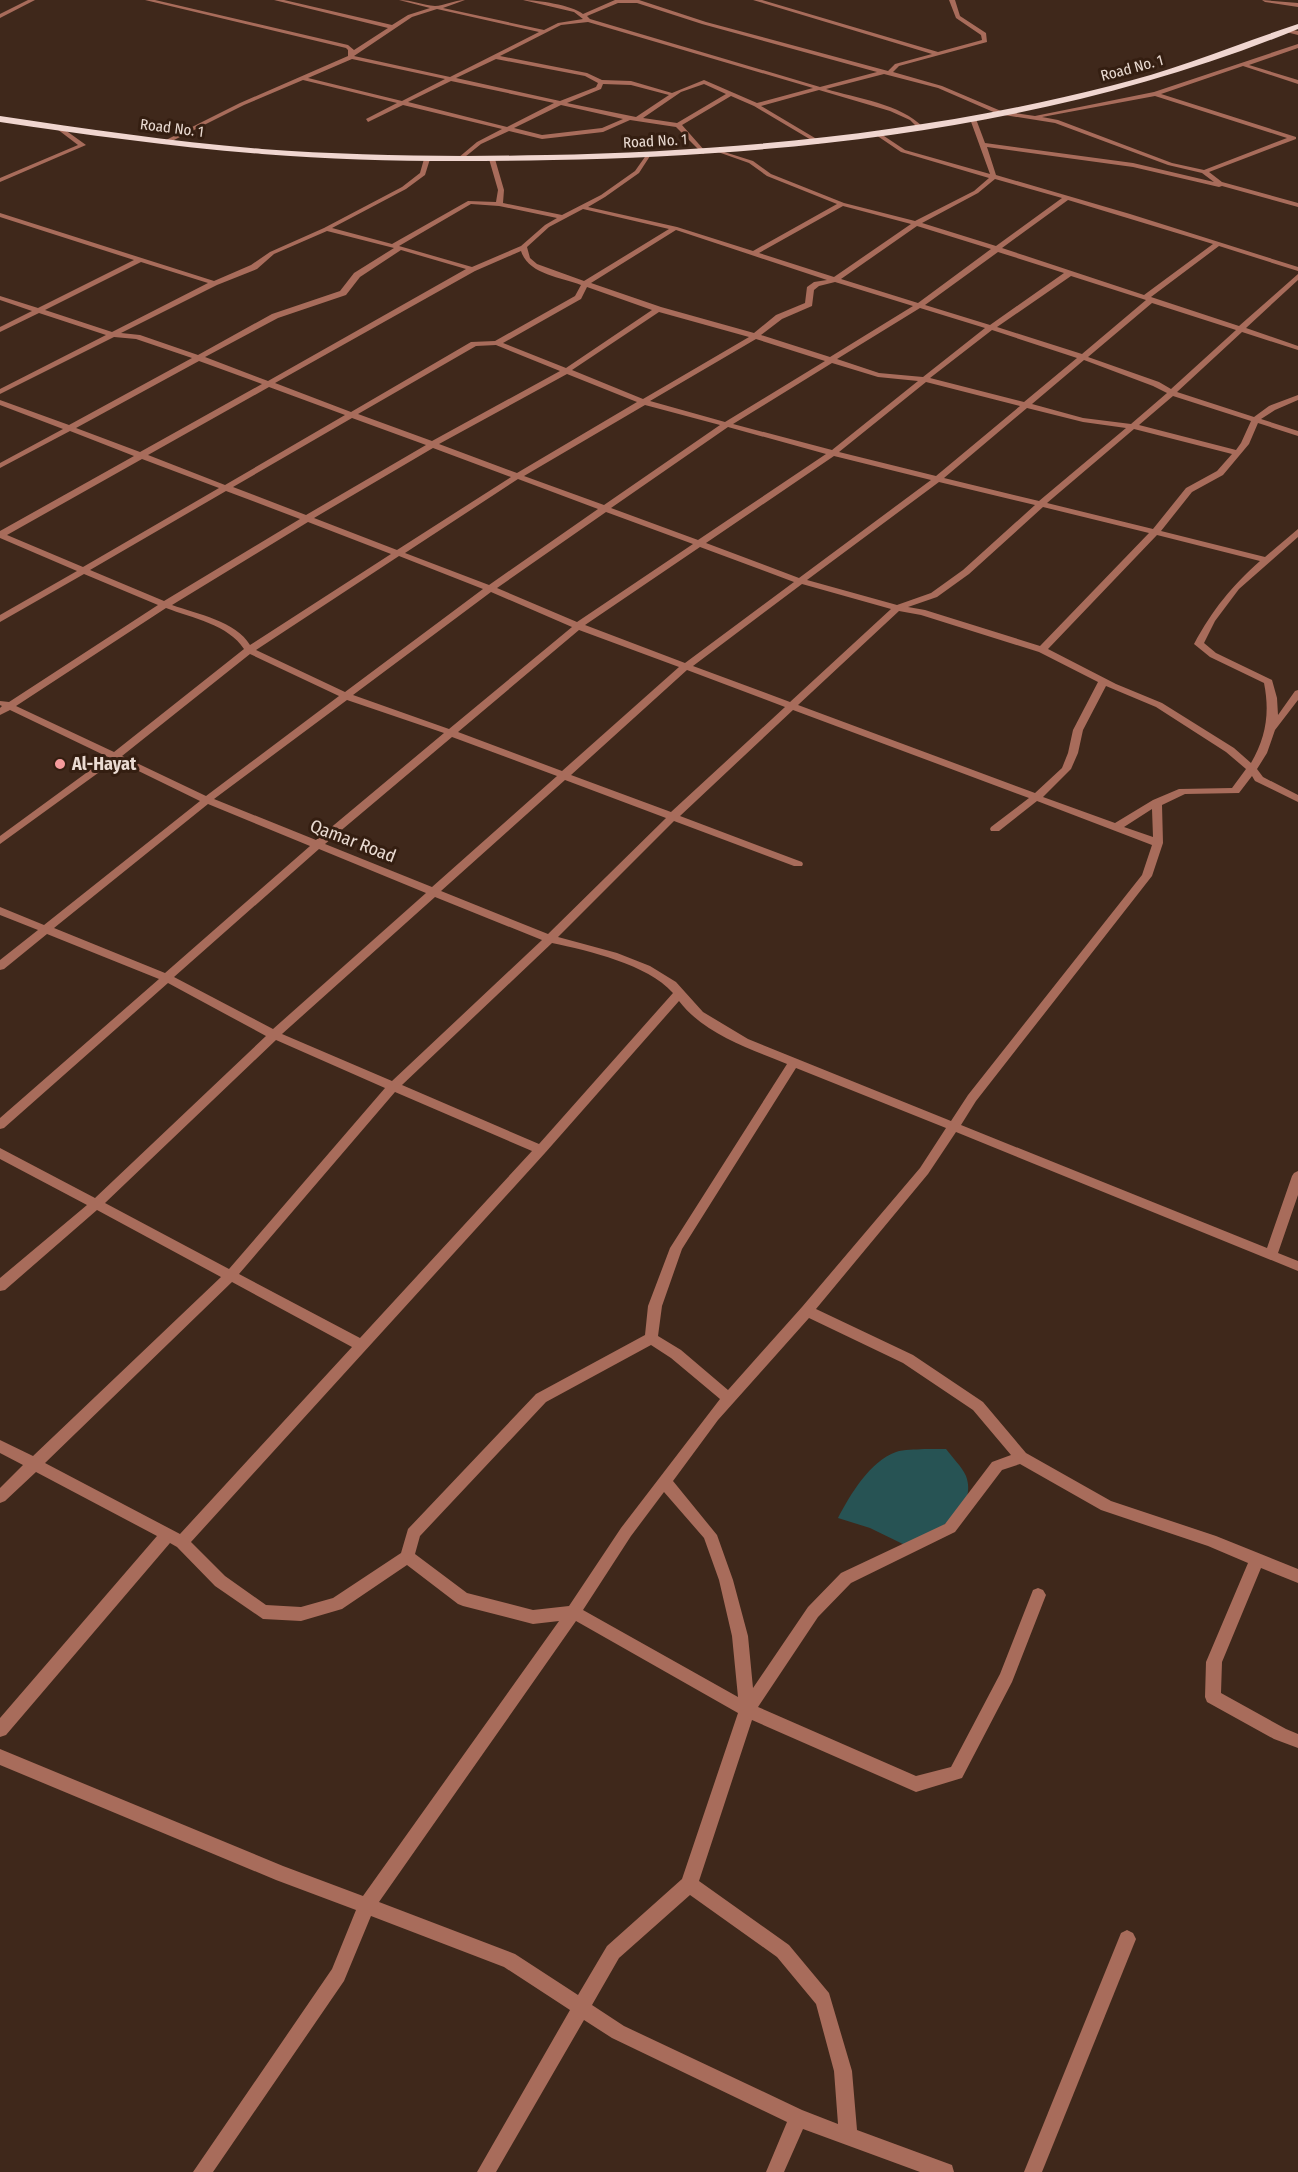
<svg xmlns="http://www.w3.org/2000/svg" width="1298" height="2172" font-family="'Fira Sans Condensed',sans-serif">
  <rect width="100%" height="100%" fill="#3f281b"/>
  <path fill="#275354" d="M924 1449H946C952 1457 962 1467 966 1476 979 1511 931 1534 907 1546L870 1528 838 1518C850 1495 870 1461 896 1452 904 1449 915 1450 924 1449Z"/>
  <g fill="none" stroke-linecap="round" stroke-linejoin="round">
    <g fill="#a86c5b" fill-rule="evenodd">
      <path d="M28 0H35L0 18V14Z"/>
      <path d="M145 0H155L348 45 354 50 388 28 274 0H284L392 25 408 15 430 8 399 0C412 0 423 5 435 6 444 6 454 0 465 0L443 8 544 30 558 23 583 19 574 12 523 0C538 0 571 5 583 14L615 0H639L706 22 888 71 895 64 932 54 753 0H762L938 52 982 40 981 35 956 18 949 0H955L960 16 986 33 987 42 899 66 893 72 942 86 1001 111 1035 116 1154 92 1298 44V48L1249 65 1298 80V84L1243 66 1161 94 1296 137V139L1209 172 1222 182 1298 203V207L1222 186 1219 187 1133 167 987 147 996 175 1130 214 1298 267V271L1219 246 1151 297 1239 326 1298 274V280L1246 328 1298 346V350L1242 332 1177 392 1254 417 1269 406 1298 395V400L1275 410 1261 419 1298 431V436L1258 423 1249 444 1223 475 1192 492 1161 531 1265 557 1298 529V537L1239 589 1215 621 1204 643 1216 653 1272 680 1277 698 1278 715 1295 691 1298 690V700L1275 730 1267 753 1257 769 1263 777 1298 795V802L1255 781 1252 776 1239 793 1185 794 1162 805 1163 843 1152 876 976 1101 961 1125 1267 1248 1292 1176 1294 1173 1298 1171V1195L1278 1253 1298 1261V1271L956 1132 928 1174 816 1309 913 1355 983 1402 1026 1453 1111 1501 1216 1536 1298 1569V1583L1261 1568 1222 1662 1221 1693 1286 1729 1298 1734V1748L1274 1739 1207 1702 1205 1697 1206 1662 1248 1563 1208 1546 1101 1510 1020 1464 1002 1470 955 1532 851 1583 818 1617 758 1707 916 1776 951 1767 1000 1674 1033 1590 1038 1588 1043 1590 1046 1595 1012 1682 962 1778 916 1792 752 1720 699 1881 789 1945 829 1993 852 2071 857 2130 952 2165 954 2172H920L803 2129 784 2172H766L787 2122 612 2038 584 2020 496 2172H477L570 2010 504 1967 371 1916 344 1981 213 2172H193L332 1969 356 1910 276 1880 0 1765V1749L283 1866 363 1896 559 1621 533 1624 463 1606 458 1604 407 1565 342 1609 301 1621 263 1619 215 1586 177 1547 170 1543 6 1735 0 1737V1718L157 1536 36 1472 5 1501 0 1503V1488L23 1465 0 1453V1440L33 1456 221 1277 97 1210 5 1290 0 1291V1278L87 1205 0 1159V1148L95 1198 266 1036 168 983 4 1128 0 1129V1118L159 979 47 934 4 969 0 970V960L38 930 0 915V907L44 925 200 801 116 760 0 844V836L108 757 10 710 0 715V708L2 706 0 705V701L9 702 158 605 84 574 0 622V615L77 571 0 538V531L134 456 70 431 0 468V463L63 429 0 405V400L69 425 192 358 136 339 114 337 0 394V389L106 335 39 313 0 332V327L32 311 0 300V296L38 308 134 260 0 217V213L214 281 251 265 270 252 324 228 402 187 420 173 424 159 427 157 430 159 425 175 406 189 332 228 392 244 468 201 496 202 498 190 489 159 492 157 495 159 504 190 503 203 562 215 601 195 635 171 647 154 650 156 639 173 605 197 588 207 677 227 753 251 837 204 767 176 749 163 718 152V150L753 161 771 174 844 203 915 221 974 191 989 178 901 152 876 135 881 134 905 150 990 174 970 119 973 117 976 119 985 143 1133 163 1214 182 1202 173 1168 165 1055 123 998 114 938 88 884 74 826 89C856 98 901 104 923 127V129H919L910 120 890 111 819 90 761 106 820 141 821 142 818 144 754 106 731 96 682 125 705 151 706 152 703 154 676 127 630 120 603 132 542 139 509 131 481 144 460 161 457 159 458 158 477 142 502 129 403 105 368 122 366 119 397 103 303 80 244 105 166 144 163 142 164 141 240 103 348 56V50L346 48ZM618 3H637L702 24 877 72 820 87 590 19 587 16ZM437 9 539 32 450 77 354 56 412 17ZM588 22 813 88 757 103 704 80 672 93 631 81 602 80 587 73 500 56 561 25ZM352 59 445 79 402 101 308 78ZM496 59 585 76 598 83 596 87 560 101 456 78ZM451 81 554 103 507 127 408 102ZM603 84 631 85 669 95 636 117 567 103 601 89ZM704 84 726 94 677 123 643 118 681 92ZM1155 96 1287 138 1204 170 1172 163 1058 120 1042 117ZM561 105 623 119 602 128 542 135 514 128ZM995 179 1062 198 996 246 922 223 978 193ZM1068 200 1213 244 1144 295 1002 248ZM471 204 499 206 557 218 545 225 521 246 472 267 399 246ZM843 206 911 224 834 277 759 253ZM583 209 669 229 584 281 537 264 530 258 527 247 549 227ZM917 226 991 249 918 303 841 279ZM676 230 827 280 814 282 807 287 805 303 776 315 754 333 661 307 591 283ZM327 231 394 248 354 273 340 291 272 314 198 355 140 335 121 333 217 285 257 269 274 254ZM401 250 466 269 268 381 205 357 278 318 346 295 360 277ZM521 251C528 274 560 277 581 285L575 296 495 341 471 342 351 412 275 383 475 271ZM998 252 1064 273 990 325 925 305ZM141 262 208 283 112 332 45 310ZM1071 276 1146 300 1082 354 997 327ZM835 282 913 306 830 357 761 335 782 319 812 306 814 290 819 286ZM587 287 652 310 566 368 503 343 581 299ZM1152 303 1236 330 1171 389 1159 382 1088 357ZM920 308 985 328 923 377 879 373 837 359ZM659 312 749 337 643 399 572 370ZM992 330 1077 358 1024 402 930 378ZM756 339 825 361 725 422 650 401ZM496 345 560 371 432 441 358 414 476 346ZM1084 360 1153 386 1167 393 1131 424 1083 418 1032 404ZM199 361 262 384 140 452 76 428ZM832 363 878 377 918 381 832 450 733 424ZM567 374 637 402 517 473 439 444ZM926 382 1020 406 936 476 839 452ZM269 387 345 415 225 485 148 455ZM1173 396 1251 421 1241 443 1236 450 1139 425ZM645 405 720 425 604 505 524 476ZM1027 408 1083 422 1126 428 1039 501 944 478ZM352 418 426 445 306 515 233 487ZM728 427 826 454 698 540 611 508ZM1134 429 1232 454 1217 471 1186 488 1153 529 1047 503ZM433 448 511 477 397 550 314 518ZM834 456 931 480 799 578 706 543ZM142 459 219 488 83 567 7 535ZM518 479 598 509 489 585 405 553ZM939 482 1035 505 963 570 931 593 897 605 807 580ZM226 491 300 519 164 601 90 570ZM1043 507 1149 533 1040 646 925 610 908 607 937 597 969 574ZM606 512 693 544 577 622 497 588ZM308 522 391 554 250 645C236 621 197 614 172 605ZM1157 535 1260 561C1231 587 1213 609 1194 644L1210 657 1264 683C1270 713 1266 737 1251 763L1234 748 1162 703 1116 684 1048 649ZM700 547 794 582 685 663 585 625ZM399 556 483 589 345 692 256 650ZM802 584 891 609 790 702 693 666ZM491 592 572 627 449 729 353 695ZM166 608C192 618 229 625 244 649L114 752 16 706ZM899 611 921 615 1039 652 1098 682 1073 730 1068 753 1062 768 1035 793 798 705ZM579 630 679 667 562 771 458 732ZM250 654 339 696 206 796 122 756ZM687 670 785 707 671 812 571 775ZM1106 686 1156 707 1226 752 1246 769 1232 788 1179 789 1153 800 1115 823 1043 797 1071 769 1078 753 1083 730ZM347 700 444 733 316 840 214 799ZM793 710 1029 798 991 827 990 829 991 831H999L1037 801 1152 845 1142 875 968 1095 951 1121 748 1039 703 1012 676 982 650 966 617 953 558 937 674 821 794 866H802L803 864 802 862 680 816ZM452 737 557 776 432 887 325 844ZM565 780 666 818 548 934 441 891ZM208 804 310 846 165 973 54 928ZM1152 809 1153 837 1124 827ZM319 849 426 893 273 1029 174 977ZM435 897 542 940 392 1081 282 1034ZM552 943C589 951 647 964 673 993L539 1144 402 1085ZM679 1001C704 1034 750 1049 787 1064L670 1248 648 1306 645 1335 536 1394 408 1529 401 1553 333 1598 301 1607 266 1605 225 1576 191 1542 545 1153ZM276 1040 385 1088 229 1269 105 1203ZM796 1068 946 1128 920 1168 802 1307 728 1390 681 1350 658 1336 662 1306 682 1249ZM395 1092 532 1151 360 1338 239 1274ZM232 1282 352 1347 180 1534 45 1463ZM809 1318 903 1363 973 1410 1011 1455 992 1462 945 1524 841 1573 808 1607 753 1688 748 1636 733 1580 717 1535 673 1481 718 1420ZM651 1345 671 1358 720 1399 621 1528 569 1606 533 1610 467 1593 415 1554 420 1536 546 1402ZM664 1492 704 1538 719 1580 732 1636 738 1697 583 1610 631 1536ZM576 1621 738 1713 682 1879 607 1946 578 1995 515 1954 379 1902ZM690 1895 777 1957 816 2004 834 2071 838 2124 802 2110 624 2026 592 2005 619 1958Z"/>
      <path d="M1262 0 1298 3V7L1265 2Z"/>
      <path d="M1288 29 1298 31V35L1286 32Z"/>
      <path d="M57 127H61L86 145 0 182V178L78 145 57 129Z"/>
      <path d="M1127 1930 1133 1933 1136 1939 1042 2172H1024L1121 1933Z"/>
    </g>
    <path fill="#f0d6d0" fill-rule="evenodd" d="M1298 24V29C1064 125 805 155 553 160 456 162 359 162 262 154 175 147 87 135 0 122V116C87 129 175 142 262 149 357 156 452 157 547 155 736 151 926 133 1110 86 1175 70 1235 45 1298 24Z"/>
  </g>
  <circle fill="#f59b9c" stroke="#341e11" stroke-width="2" cx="60" cy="764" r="6"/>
  <g text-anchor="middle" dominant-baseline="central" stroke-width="6" stroke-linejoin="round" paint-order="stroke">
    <g font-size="15" fill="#eadbd2" stroke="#341e11">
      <text transform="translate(1132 68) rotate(-15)">Road No. 1</text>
      <text transform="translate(172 128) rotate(7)">Road No. 1</text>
      <text transform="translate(655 141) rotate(-3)">Road No. 1</text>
    </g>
    <g font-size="18" font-weight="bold" fill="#eadbd2" stroke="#341e11" text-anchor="start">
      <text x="72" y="764">Al-Hayat</text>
    </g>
    <g font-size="18" fill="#eadbd2" stroke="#341e11">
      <text transform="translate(353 841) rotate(21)">Qamar Road</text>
    </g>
  </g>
</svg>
